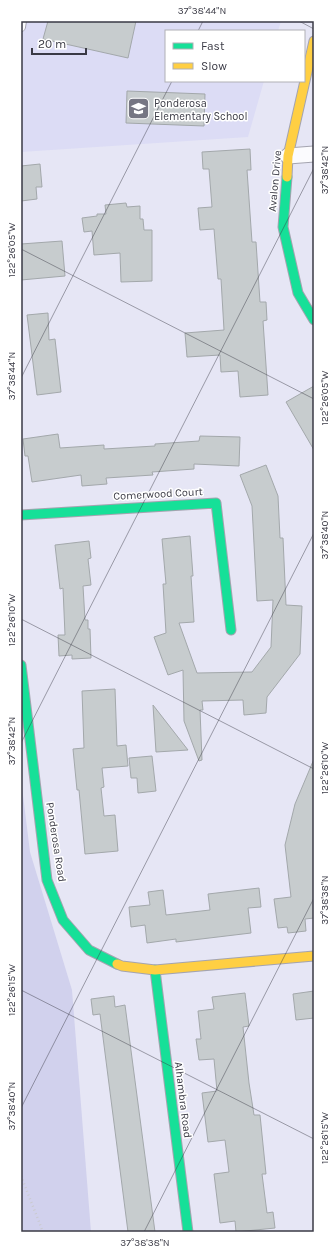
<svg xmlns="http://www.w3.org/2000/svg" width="335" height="1253" font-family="Karla,sans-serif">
  <rect width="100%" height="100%" fill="#e6e6f5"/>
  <path fill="#dcdcf5" d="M21 21H281L278 31H166V81H264L248 137 21 152Z"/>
  <path fill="#d1d1ed" d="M21 779 30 852 72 990 91 1232H21Z"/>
  <g fill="#c7ccce" stroke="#a3a8ab">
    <path d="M48 21H136L128 58 43 39Z"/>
    <path d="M127 91 205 94 204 126 126 123Z"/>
    <path d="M250 149 251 170H247L252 242H256L260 302H266L267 320 263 321 268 395 240 397 238 371 221 372 220 355 187 357 185 333 224 330 221 279H218L214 229 200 230 198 208 212 207 209 169H203L202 152Z"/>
    <path d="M40 164 42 187H36L37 199 21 201V166Z"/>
    <path d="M126 203 127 207 140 206V219H143L144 230H152V281L121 282 120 253 94 255 92 231 84 232 82 218 97 216V214H106L105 205Z"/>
    <path d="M62 241 65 276 21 280V244Z"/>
    <path d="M48 313 49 340 55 339 61 392 37 395 27 315Z"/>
    <path d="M314 386V450L286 402Z"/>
    <path d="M58 434 60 448 104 445V449L155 446V444L199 441 200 436 240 437 239 466 194 464V469L152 472 153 475 106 478 107 484 82 486 81 475 32 482 28 456H25L23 439Z"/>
    <path d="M266 465 278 496 280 538H283L286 605 302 606 300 654 267 697 266 713 244 715 243 700 202 701 203 710H200L202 760 199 761 184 721 183 670 168 675 154 637 166 633 163 584H166L162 539 190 536 193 576H191L194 622 179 623 197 673 252 672 271 647 273 600 257 601 252 506 240 475Z"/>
    <path d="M89 541 91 558 88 559 91 585 83 586 85 620H88V629H90L91 658 72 659V655L59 656 58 635H65L63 588 60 589 55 545Z"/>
    <path d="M115 689 117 746 126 745 128 766 102 768 104 787 101 788 104 816 115 815 118 851 85 854 79 790H77L73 749 84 748 82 691Z"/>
    <path d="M153 705 188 750 156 752Z"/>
    <path d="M152 756 156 791 138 793 137 778H131L129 758Z"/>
    <path d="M314 759V918L305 919 306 931 288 933 287 927 278 928 274 899 291 897 285 845 295 804Z"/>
    <path d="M259 888 261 907 248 908 251 933 176 942V939L147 943 145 925 131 927 129 907 150 905 148 892 163 890 166 915 210 910 208 894Z"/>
    <path d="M314 991V1018L296 1020 293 994Z"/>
    <path d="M245 993 249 1026 243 1027 249 1083 254 1115H260L266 1174H262L267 1213 273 1212 275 1228 236 1232 235 1221 220 1223 214 1174 229 1172 225 1140 208 1142 202 1093 217 1091 214 1059 199 1060 196 1039H201L198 1011 214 1009 212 997Z"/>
    <path d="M114 996 115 1007 125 1005 155 1232H128L100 1014 93 1015 91 999Z"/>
  </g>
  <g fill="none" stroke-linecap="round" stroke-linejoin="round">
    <defs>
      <path id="lane" d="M21 27 22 21"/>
      <path id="street" d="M288 156 314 154"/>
      <g id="fast">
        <path d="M287 177 283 227 298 293 314 320"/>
        <path d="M21 515 216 503 231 630"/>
        <path d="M21 665 47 880 63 920 89 950 117 964"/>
        <path d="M155 970 188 1232"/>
      </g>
      <g id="slow">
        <path d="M287 177 288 156 314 41"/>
        <path d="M117 964 122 966 155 970 314 956"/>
      </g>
    </defs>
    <use href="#lane" stroke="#a4a4b0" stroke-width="10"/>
    <use href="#street" stroke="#a4a4b0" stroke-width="17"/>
    <use href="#fast" stroke="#a4a4b0" stroke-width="11"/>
    <use href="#slow" stroke="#a4a4b0" stroke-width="11"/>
    <g stroke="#cacacf" stroke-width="2.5" stroke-dasharray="1 3" stroke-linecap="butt">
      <path d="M21 1176 43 1232"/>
      <path d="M21 1232H22"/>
    </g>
    <use href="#lane" stroke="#fbfbfe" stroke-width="8"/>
    <use href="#street" stroke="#fbfbfe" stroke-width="15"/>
    <use href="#fast" stroke="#16e098" stroke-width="9"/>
    <use href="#slow" stroke="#ffcf43" stroke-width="9"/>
  </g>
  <path fill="none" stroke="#3a3a45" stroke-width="1" stroke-opacity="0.45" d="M299 21 314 29M198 31 203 21M21 249 314 399M21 378 172 81M21 619 314 769M21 743 314 168M21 990 314 1139M21 1108 314 533M144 1232 314 898"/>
  <defs>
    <symbol id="school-square" viewBox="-11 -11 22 22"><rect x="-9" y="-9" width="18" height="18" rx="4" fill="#767683" stroke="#fff"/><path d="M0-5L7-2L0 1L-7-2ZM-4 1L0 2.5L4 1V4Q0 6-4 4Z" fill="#fff"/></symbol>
  </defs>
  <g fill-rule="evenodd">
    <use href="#school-square" x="126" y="96" width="25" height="25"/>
  </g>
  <g text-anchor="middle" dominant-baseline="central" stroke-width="3" stroke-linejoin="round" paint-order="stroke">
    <g font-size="11" fill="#3a3a45" stroke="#fff" text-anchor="start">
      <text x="154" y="103">Ponderosa<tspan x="154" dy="13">Elementary School</tspan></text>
    </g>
    <g font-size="11" fill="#3a3a45" stroke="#fff">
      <text transform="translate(275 181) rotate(-85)">Avalon Drive</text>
      <text transform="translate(158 494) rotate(-3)">Comerwood Court</text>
      <text transform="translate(56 842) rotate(81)">Ponderosa Road</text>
      <text transform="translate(183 1100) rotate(83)">Alhambra Road</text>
    </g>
  </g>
  <rect width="335" height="1253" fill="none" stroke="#ffffff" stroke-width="44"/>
  <rect x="165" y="30" width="140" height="52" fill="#ffffff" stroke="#b0b0b5"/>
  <rect x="173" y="43" width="20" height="6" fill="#16e098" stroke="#b0b0b5"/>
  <text x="201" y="50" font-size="12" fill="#3a3a45">Fast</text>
  <rect x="173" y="63" width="20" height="6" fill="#ffcf43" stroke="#b0b0b5"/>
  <text x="201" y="70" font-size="12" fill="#3a3a45">Slow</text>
  <path d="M32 48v6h54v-6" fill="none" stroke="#3a3a45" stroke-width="2"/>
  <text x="38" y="48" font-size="12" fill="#3a3a45" stroke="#ffffff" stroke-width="3" paint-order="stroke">20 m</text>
  <rect x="22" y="22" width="291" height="1209" fill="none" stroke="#3a3a45" stroke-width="1.5"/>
  <g font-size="10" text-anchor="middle" fill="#3a3a45">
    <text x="202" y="14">37°38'44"N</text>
    <text transform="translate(324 170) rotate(-90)" y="4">37°38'42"N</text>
    <text transform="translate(11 250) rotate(-90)" y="4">122°26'05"W</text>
    <text transform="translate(11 376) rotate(-90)" y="4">37°38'44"N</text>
    <text transform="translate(324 398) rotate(-90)" y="4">122°26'05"W</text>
    <text transform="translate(324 535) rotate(-90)" y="4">37°38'40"N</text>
    <text transform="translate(11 620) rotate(-90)" y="4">122°26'10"W</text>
    <text transform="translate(11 741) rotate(-90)" y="4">37°38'42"N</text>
    <text transform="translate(324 768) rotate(-90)" y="4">122°26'10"W</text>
    <text transform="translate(324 900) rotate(-90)" y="4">37°38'38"N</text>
    <text transform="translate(11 990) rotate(-90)" y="4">122°26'15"W</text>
    <text transform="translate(11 1106) rotate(-90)" y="4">37°38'40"N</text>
    <text transform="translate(324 1138) rotate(-90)" y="4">122°26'15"W</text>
    <text x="145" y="1246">37°38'38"N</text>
  </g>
</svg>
